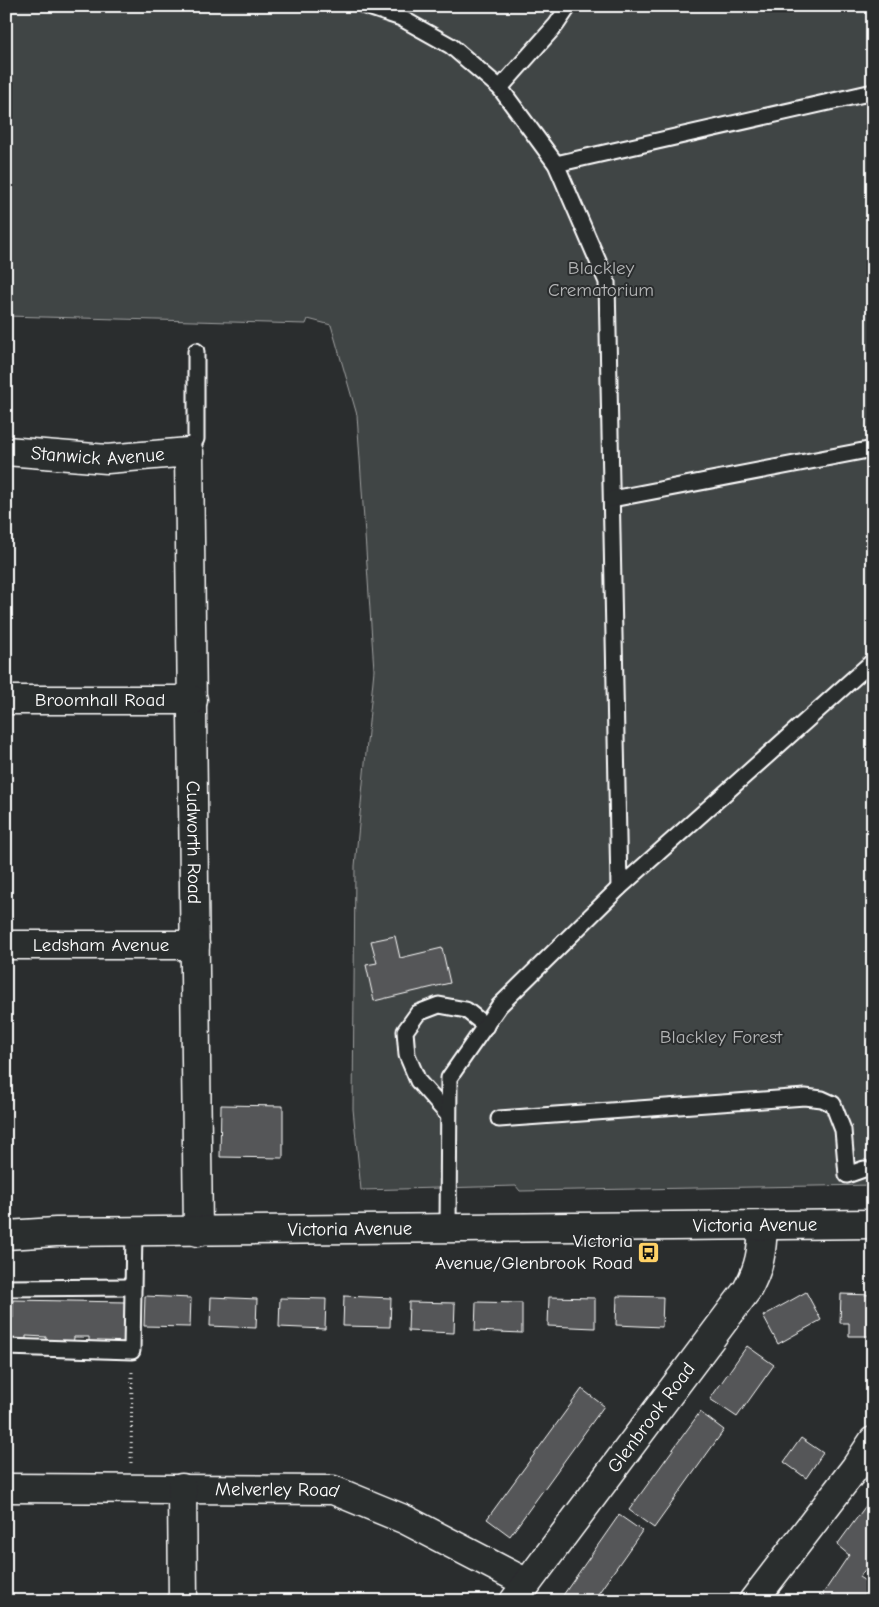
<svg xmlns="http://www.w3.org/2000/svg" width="879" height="1607" font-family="'Comic Neue',sans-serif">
  <rect width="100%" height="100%" fill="#2a2d2e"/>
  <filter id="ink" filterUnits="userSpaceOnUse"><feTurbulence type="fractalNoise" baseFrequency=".02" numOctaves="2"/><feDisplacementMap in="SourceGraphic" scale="10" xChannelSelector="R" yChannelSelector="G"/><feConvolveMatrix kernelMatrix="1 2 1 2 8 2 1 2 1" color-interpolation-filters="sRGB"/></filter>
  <g filter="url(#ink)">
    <path fill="#414445" stroke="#a0a2a2" d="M6 6H873V1185L520 1191 516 1186 361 1190 353 1109 355 866 374 670 357 415 331 325 308 319 306 324 6 316Z"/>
    <g fill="#555758" stroke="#fff">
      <path d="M395 936 400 958 442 948 450 983 374 1001 366 965 377 963 371 941Z"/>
      <path d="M221 1105 283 1106V1158L220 1157Z"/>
      <path d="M806 1292 821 1320 778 1344 763 1316Z"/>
      <path d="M841 1294 873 1295V1336H849V1323H840Z"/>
      <path d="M145 1296 191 1298 190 1327 144 1326Z"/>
      <path d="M344 1296 391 1298 390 1327 343 1326Z"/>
      <path d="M617 1296 663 1297 662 1327 616 1325Z"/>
      <path d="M211 1297 257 1299 256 1328 210 1326Z"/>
      <path d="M549 1297 595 1298V1328L548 1326Z"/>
      <path d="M280 1298 326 1299 325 1329 279 1327Z"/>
      <path d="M13 1300 126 1302 125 1348 89 1347V1337H74L73 1347H45L46 1337 26 1336V1345L6 1344 7 1318H13Z"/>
      <path d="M409 1302 455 1303 454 1333 408 1331Z"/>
      <path d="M476 1302 522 1303V1333L475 1331Z"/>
      <path d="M747 1346 774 1365 737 1417 710 1399Z"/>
      <path d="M582 1389 604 1406 510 1536 487 1519Z"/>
      <path d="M700 1412 724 1430 654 1528 629 1510Z"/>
      <path d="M801 1438 823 1453 806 1478 784 1462Z"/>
      <path d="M873 1496V1560L859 1577 873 1586V1598L871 1601H818L849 1555 837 1545Z"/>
      <path d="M619 1515 642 1531 593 1601H559Z"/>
    </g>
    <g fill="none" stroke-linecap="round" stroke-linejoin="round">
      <defs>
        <g id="lane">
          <path d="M365 6 401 18 451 46 500 88 556 164 607 282 619 888"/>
          <path d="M500 88 556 25 569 6"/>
          <path d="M556 164 873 92"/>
          <path d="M189 452 196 439V351"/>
          <path d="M612 499 873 449"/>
          <path d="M448 1115 418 1081 407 1055 405 1031 418 1013 439 1005 466 1010 486 1026"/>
          <path d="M499 1119 805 1097 822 1099 833 1104 843 1130 847 1175 864 1169"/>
          <path d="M448 1229 449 1078 499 1006 619 888 873 661"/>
          <path d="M6 1288 133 1287"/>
          <path d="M6 1347 132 1351 134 1232"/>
        </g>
        <g id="street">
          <path id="s1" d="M6 451 107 459 189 452 198 1232"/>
          <path id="s2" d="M6 700H193"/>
          <path id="s3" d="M6 945H195"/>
          <path id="s4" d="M6 1488 333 1490 406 1520 527 1583"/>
          <path d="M182 1488 183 1601"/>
          <path id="s5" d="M514 1601 747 1290C760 1267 762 1251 763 1225"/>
          <path d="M753 1601 855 1468 873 1441"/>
        </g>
        <g id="primary">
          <path id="s6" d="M6 1235 56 1232 873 1224"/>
        </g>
      </defs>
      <use href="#lane" stroke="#fff" stroke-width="19"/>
      <use href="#street" stroke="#fff" stroke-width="31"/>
      <use href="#primary" stroke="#fff" stroke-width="31"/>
      <path stroke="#fff" stroke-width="3" stroke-dasharray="1 4" stroke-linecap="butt" d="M131 1463 132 1372"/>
      <use href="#lane" stroke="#2a2d2e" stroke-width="15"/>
      <use href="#street" stroke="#2a2d2e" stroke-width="28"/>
      <use href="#primary" stroke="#2a2d2e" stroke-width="28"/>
    </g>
  </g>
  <defs>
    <symbol id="bus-square" viewBox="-11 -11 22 22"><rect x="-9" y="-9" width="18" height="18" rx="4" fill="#ffd166" stroke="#2a2d2e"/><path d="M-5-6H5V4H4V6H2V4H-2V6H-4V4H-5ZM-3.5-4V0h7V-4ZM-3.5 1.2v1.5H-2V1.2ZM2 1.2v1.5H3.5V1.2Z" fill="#111"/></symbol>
  </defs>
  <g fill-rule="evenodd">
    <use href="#bus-square" x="636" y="1240" width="25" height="25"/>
  </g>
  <g text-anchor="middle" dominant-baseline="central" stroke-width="4" stroke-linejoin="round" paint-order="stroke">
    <g font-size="19" fill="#b3b4b5" stroke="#2a2d2e">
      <text x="601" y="268">Blackley<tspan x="601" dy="22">Crematorium</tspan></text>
      <text x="721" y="1037">Blackley Forest</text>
    </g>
    <g font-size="19" fill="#fff" stroke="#2a2d2e">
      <text stroke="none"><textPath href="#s1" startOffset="92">Stanwick Avenue</textPath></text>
      <text stroke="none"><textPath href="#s2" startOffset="94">Broomhall Road</textPath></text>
      <text stroke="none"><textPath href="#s1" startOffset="574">Cudworth Road</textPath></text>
      <text stroke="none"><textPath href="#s3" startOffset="95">Ledsham Avenue</textPath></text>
      <text stroke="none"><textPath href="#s6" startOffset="749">Victoria Avenue</textPath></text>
      <text stroke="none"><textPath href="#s6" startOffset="344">Victoria Avenue</textPath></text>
      <text stroke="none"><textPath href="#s5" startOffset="229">Glenbrook Road</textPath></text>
      <text stroke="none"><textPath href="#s4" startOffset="271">Melverley Road</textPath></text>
    </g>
    <g font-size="19" fill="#fff" stroke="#2a2d2e" text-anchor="end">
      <text x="633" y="1241">Victoria<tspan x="633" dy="22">Avenue/Glenbrook Road</tspan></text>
    </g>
  </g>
  <rect width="879" height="1607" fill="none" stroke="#2a2d2e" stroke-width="25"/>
  <rect x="12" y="12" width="854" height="1582" fill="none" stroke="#fff" stroke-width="2" filter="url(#ink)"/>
</svg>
